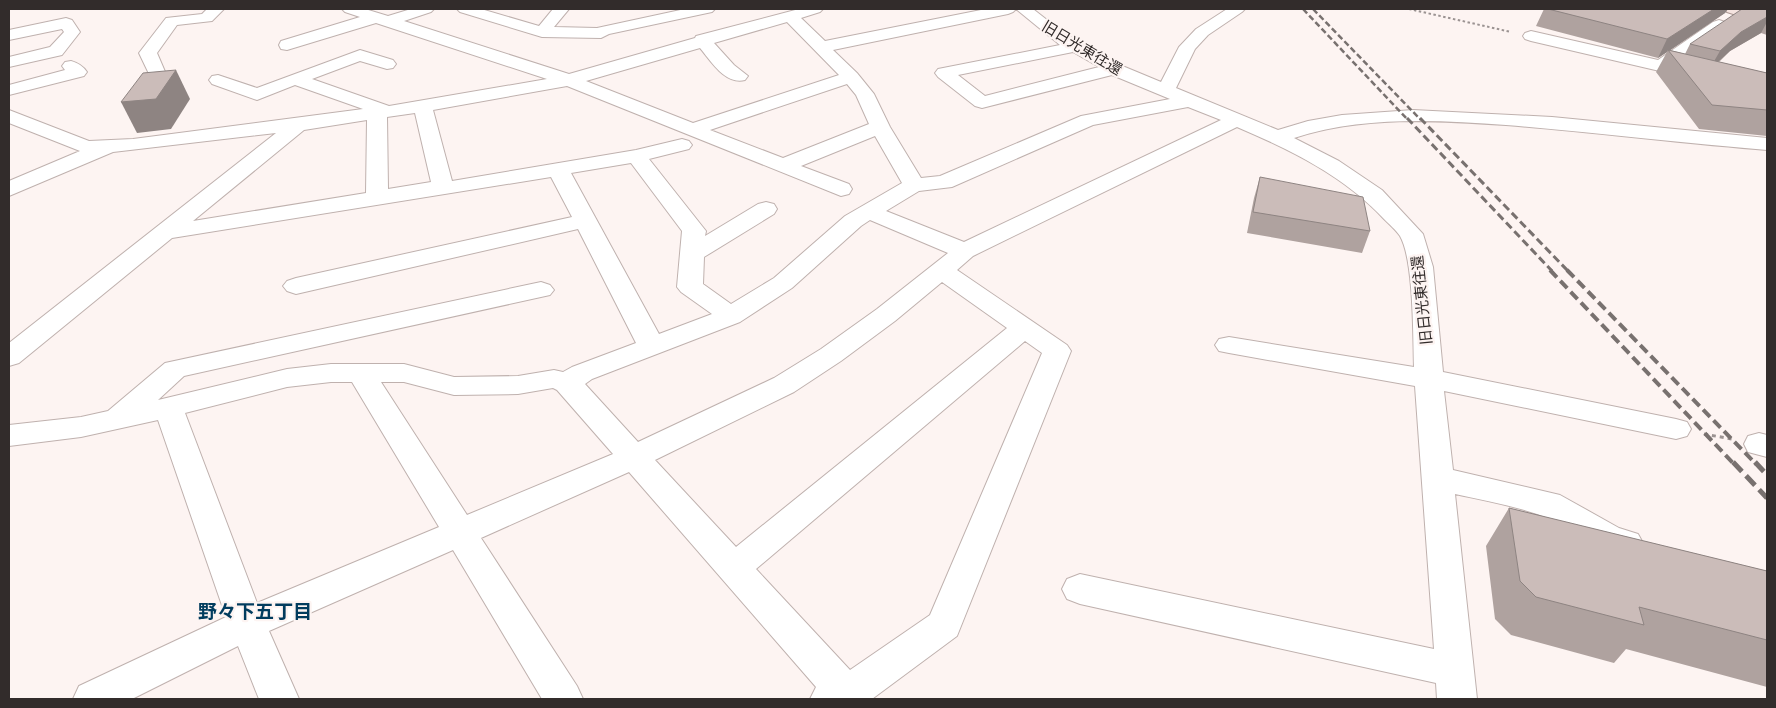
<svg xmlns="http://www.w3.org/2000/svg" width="1776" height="708" font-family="'DejaVu Sans','Noto Sans JP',sans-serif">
  <rect width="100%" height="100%" fill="#fdf4f2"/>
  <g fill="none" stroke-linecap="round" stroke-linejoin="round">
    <defs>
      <g id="minor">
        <path d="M207 9H224L212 21 177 25 157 53 166 74 163 78 157 79 151 78 139 53 166 18 202 14Z"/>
        <path d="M342 9H365L388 16 411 9H434L431 12 404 21 569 74 695 38 696 36 799 9H823L820 12 801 18 825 41 986 9H1016L1013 12 1008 14 833 50 857 73 874 94 890 127 921 178 940 176 1081 116 1170 99 1112 75 982 108 975 106 938 77 935 73 938 69 1060 45 1016 9H1033L1065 34 1120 65 1161 82 1179 47 1196 29 1227 9H1245L1242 12 1208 35 1195 49 1176 88 1278 130 1308 121 1342 115 1413 110 1552 117 1767 138V150C1680 143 1593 132 1506 125 1436 120 1362 116 1294 138L1339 161 1382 190 1423 234 1433 267 1443 372 1676 419 1687 422 1691 429 1687 436 1676 439 1444 391 1453 470 1560 495 1619 528 1638 534 1643 543 1638 552C1601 564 1570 525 1537 514 1511 505 1482 500 1455 494L1477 699H1437L1436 683 1080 604 1067 599 1062 589 1067 579 1080 574 1434 649 1415 386 1229 353 1219 351 1215 345 1219 339 1229 337 1414 367C1413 336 1414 260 1400 236 1396 230 1389 224 1384 219 1344 176 1291 150 1237 127L973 256 957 270 1067 345 1071 351 957 636 872 699H810L816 687 629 472 481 538 577 686 583 699H542L453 550 269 631 299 699H259L238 646 132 699H73L79 686 226 617 158 420 81 437 9 446V425L81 417 108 411 165 363 541 282 550 285 554 290 550 295 184 376 158 400 287 369 331 364H404L454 377 518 376 554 370 563 372 572 367 636 343 578 229 296 294 287 291 283 286 287 281 296 278 572 217 551 177 172 238 19 363 9 366V343L276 133 113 152 9 196V181L80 151 9 123V110L89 141 133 139 363 109 295 85 257 100 212 84 209 80 212 76 218 75 257 88 360 50 393 60 396 64 393 68 387 69 360 61 312 79 389 106 547 79 376 23 287 50 281 49 279 45 281 41 360 17 345 12ZM787 22 839 75 693 123 586 81 700 48C711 61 725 85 745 80L748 76 734 65 714 43ZM1073 52 1099 67 985 96 958 75ZM847 84 856 95 869 124 783 158 710 130ZM567 86 841 196 849 194 852 189 849 184 801 166 875 136 902 183 845 216 774 278 731 304 703 284 704 257 774 214 777 209 774 204 766 202 758 204 705 236 706 231 702 226 649 159 689 149 692 145 689 141 682 139 636 150 452 181 433 110ZM1188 107 1221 120 964 242 886 211 919 191 952 187 1093 125ZM415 113 431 182 388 189 387 117ZM367 120 366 193 193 221 304 130ZM631 163 682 231 677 287 681 292 712 314 659 334 571 173ZM870 220 948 253 877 309 821 349 774 378 638 442 585 384 592 379 740 322 792 288 861 226ZM942 282 1007 328 736 547 655 460 794 392 841 361 895 321ZM1025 341 1042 353 930 615 850 670 756 569ZM331 382H352L439 527 257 603 185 413 287 387ZM381 382H404L454 395 518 394 553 388 557 390 613 454 467 515Z"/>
        <path d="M457 9H481L539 26 553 9H569L554 27 597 28 685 9H715L712 12 609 34 601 38 542 37 460 12Z"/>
        <path d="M66 18 72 20 80 32 62 55 9 67V57L50 47 64 32 62 29 9 40V30Z"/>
        <path d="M1719 20 1725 22 1727 25 1725 28 1675 64 1767 86V96L1531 41 1525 39 1523 36 1525 33 1531 31 1658 60 1713 22Z"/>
        <path d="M71 61C78 63 83 66 87 72L84 76 9 95V85L65 70 62 66 65 62Z"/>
        <path d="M1759 433 1767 435V457L1748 452 1744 444 1748 436Z"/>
      </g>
      <path id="major" d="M1724 9H1747L1767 15V25L1727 12Z"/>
    </defs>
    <use href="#minor" stroke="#bfb1ae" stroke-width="2"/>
    <use href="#major" stroke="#ab9792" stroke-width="2"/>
    <path stroke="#9b9392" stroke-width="2" stroke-dasharray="2.5 2.5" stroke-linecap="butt" d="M1409 9 1511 32"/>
    <path stroke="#9b9392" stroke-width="3" stroke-dasharray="4 4" stroke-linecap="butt" d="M1704 434 1732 439"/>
    <use href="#minor" fill="#fff" fill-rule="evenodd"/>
    <use href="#major" fill="#f4e3df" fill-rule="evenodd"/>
    <g stroke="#78716f" stroke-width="2.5" stroke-dasharray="6 3" stroke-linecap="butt">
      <path d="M1303 9 1408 120"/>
      <path d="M1313 9 1421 120"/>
    </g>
    <g stroke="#78716f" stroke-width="3" stroke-dasharray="8 4" stroke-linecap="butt">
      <path d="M1407 118 1552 271"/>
      <path d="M1420 118 1568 271"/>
    </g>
    <g stroke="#78716f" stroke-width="4" stroke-dasharray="10 5" stroke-linecap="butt">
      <path d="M1550 270 1734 464"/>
      <path d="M1567 270 1756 464"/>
    </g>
    <g stroke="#78716f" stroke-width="5" stroke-dasharray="13 6" stroke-linecap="butt">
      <path d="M1733 462 1767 498"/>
      <path d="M1755 462 1767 475"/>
    </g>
  </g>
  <g fill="#afa29f">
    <path d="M1544 9H1728L1725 13 1670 50 1685 54 1690 44 1767 9V35L1761 33 1730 51 1719 62 1767 73V136L1699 129 1656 72 1667 52 1658 58 1536 26Z"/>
    <path d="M1260 177 1370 231 1362 253 1247 233 1254 198Z"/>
    <path d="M1509 508 1767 571V687L1626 649 1614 663 1511 635 1495 619 1486 546Z"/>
  </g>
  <g fill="#8e8482">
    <path d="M1714 9H1728L1725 13 1669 51 1668 50 1667 52 1658 58 1667 39Z"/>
    <path d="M1767 17V22L1761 33 1730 51 1709 70 1720 51 1741 32Z"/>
    <path d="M176 70 190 99 171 129 137 133 121 102Z"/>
  </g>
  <g fill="#cbbcb9" stroke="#8e8482">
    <path d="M1548 9H1714L1667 39Z"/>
    <path d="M1742 9H1767V17L1741 32 1720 51 1690 44Z"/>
    <path d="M1668 50 1767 73V110L1712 105Z"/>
    <path d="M176 70 156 99 121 102 143 73Z"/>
    <path d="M1260 177 1363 197 1370 231 1253 212Z"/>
    <path d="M1509 508 1767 571V640L1639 607 1644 625 1536 597 1520 581Z"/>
  </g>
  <g text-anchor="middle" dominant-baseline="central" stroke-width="4.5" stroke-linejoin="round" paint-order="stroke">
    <g font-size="15" fill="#322c2b" stroke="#fdf4f2">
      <text transform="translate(1082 48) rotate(31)">旧日光東往還</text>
      <text transform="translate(1422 300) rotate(-96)">旧日光東往還</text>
    </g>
    <g font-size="19" font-weight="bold" fill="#013c5e" stroke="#fdf4f2">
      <text x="255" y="611">野々下五丁目</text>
    </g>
  </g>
  <rect width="1776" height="708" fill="none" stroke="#322c2b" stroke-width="20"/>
</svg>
